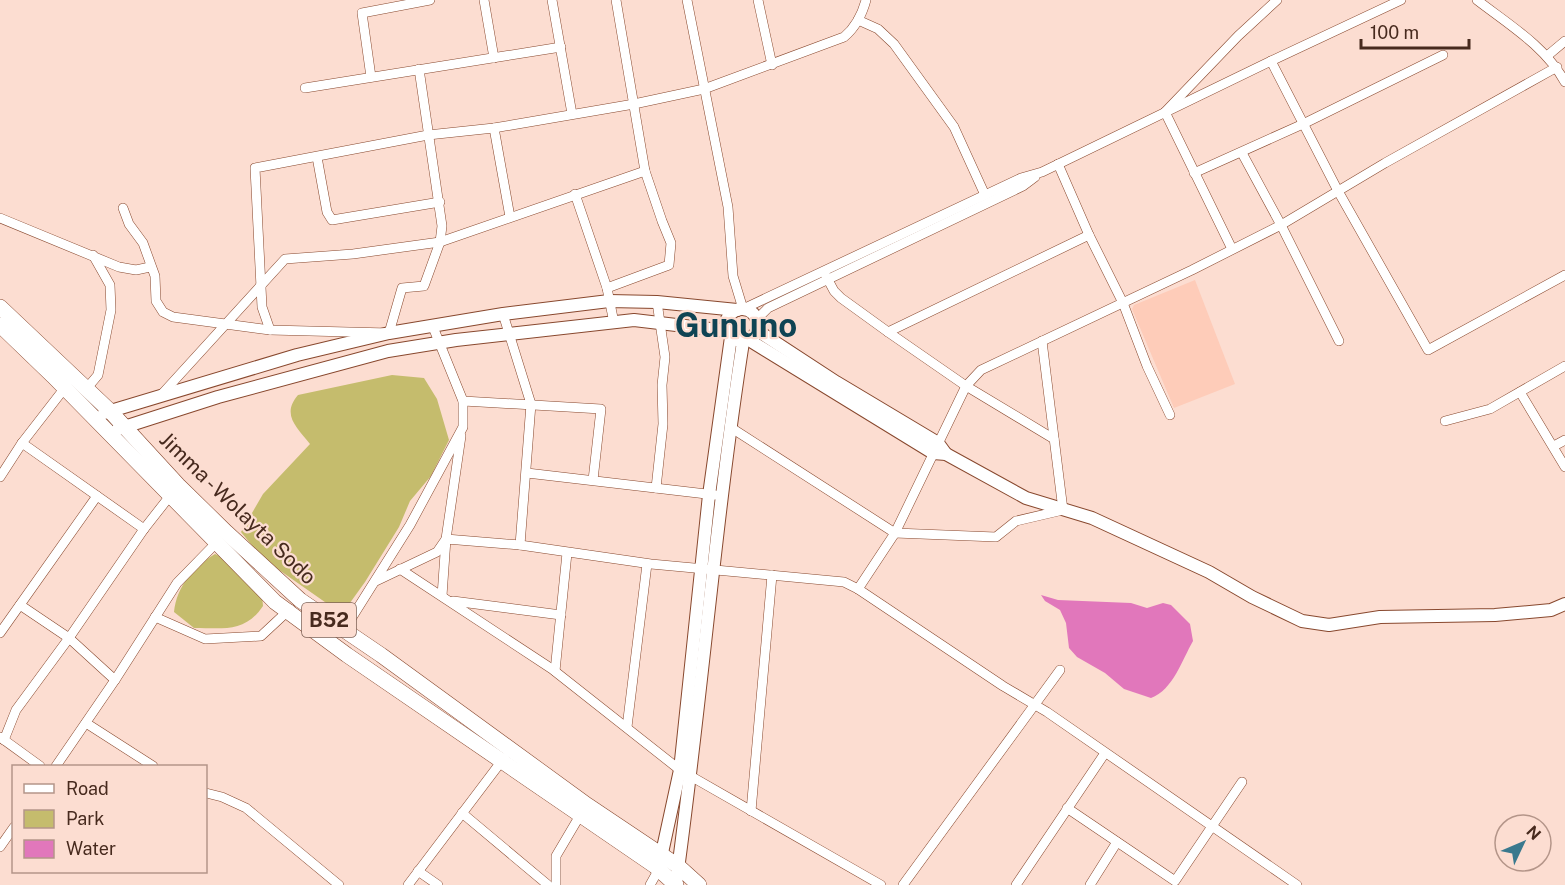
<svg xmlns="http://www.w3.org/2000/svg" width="1565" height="885" font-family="'Public Sans',sans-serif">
  <rect width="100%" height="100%" fill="#fcddd1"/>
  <path fill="#feccb9" d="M1195 280 1235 384 1174 408 1132 309 1134 305Z"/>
  <g fill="#c5bc6d">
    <path d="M392 375 424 378 437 399 449 440 431 476 410 501 399 527 365 582 342 614 262 558 241 532 263 494 310 444C297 427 281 415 298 395Z"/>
    <path d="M215 554 228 560 262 595 263 606C245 633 223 628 194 628L174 612C177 586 193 567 215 554Z"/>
  </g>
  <path fill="#e177bb" d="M1041 595 1058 600 1131 603 1147 608 1163 603 1171 605 1190 624 1193 641C1182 660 1173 690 1151 698L1124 689 1105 673 1077 657 1069 648 1066 623 1060 610 1045 601Z"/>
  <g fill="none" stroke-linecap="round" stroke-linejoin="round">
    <defs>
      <g id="minor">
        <path d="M484 0 494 58"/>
        <path d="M552 0 572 114"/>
        <path d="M687 0 728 207 733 276 743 309 1021 178 1042 172 1271 61 1401 0"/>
        <path d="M758 0 772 65"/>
        <path d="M1477 0C1508 24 1545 46 1565 82"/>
        <path d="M858 20 878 29 894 44 954 127 985 195"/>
        <path d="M1547 56 1565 41"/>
        <path d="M1271 61 1338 191 1428 350 1565 275"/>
        <path d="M371 77 362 13 430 0"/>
        <path d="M305 88 561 47"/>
        <path d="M494 128 510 217"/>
        <path d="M1242 153 1281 225 1339 341"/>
        <path d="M317 157 327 212 332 220 440 202"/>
        <path d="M1058 164 1089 235 1123 303 1147 366 1170 415"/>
        <path d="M1194 173 1303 124 1443 55"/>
        <path d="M575 194 607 288 614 323"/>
        <path d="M123 208 129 224 143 243 155 276 156 301 163 312 173 317 270 330 389 333 402 288 424 286 440 242 442 226 419 69"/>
        <path d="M0 218 119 267 136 270 150 267"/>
        <path d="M1232 249 1165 112 1238 36 1277 0"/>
        <path d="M826 276 834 291 841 298 888 332 966 386 1054 439"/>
        <path d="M607 288 669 265 671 243 662 221 645 171 616 0"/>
        <path d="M503 314 531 404 520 545"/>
        <path d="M757 319 768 308 1023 186 1035 177"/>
        <path d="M270 330 262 307 255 168 428 135 494 128 634 104 704 89 844 37C856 27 862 15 866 0"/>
        <path d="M888 332 1089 235"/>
        <path d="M87 388 98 375 111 310 110 285 93 255"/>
        <path d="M1520 392 1565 467"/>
        <path d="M162 394 285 259 353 254 440 242 645 171"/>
        <path d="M463 401 601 409 593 480"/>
        <path d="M1445 421 1490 409 1565 366"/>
        <path d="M730 427 895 533 996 537 1016 521 1063 510 1042 341"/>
        <path d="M22 443 144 529"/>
        <path d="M1554 446 1565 440"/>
        <path d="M527 473 715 495"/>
        <path d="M0 477 22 443 67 385"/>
        <path d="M656 488 663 424 662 385 665 357 657 302"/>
        <path d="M400 569 552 669 680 770 881 885"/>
        <path d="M376 581 437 552 446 539 461 436"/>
        <path d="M858 589 895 533 966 386 981 370 1192 270 1281 225 1385 163 1557 67"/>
        <path d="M442 596 446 539 520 545 651 564 844 582 858 589 1003 686 1047 712 1297 885"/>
        <path d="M453 601 561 615"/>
        <path d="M20 605 69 638 115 680"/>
        <path d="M155 617 205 639 261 636 290 609"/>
        <path d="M344 630 410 525 463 427V401L433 327"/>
        <path d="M0 633 97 496"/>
        <path d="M555 671 567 553"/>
        <path d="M86 723 153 766"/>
        <path d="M627 727 647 564"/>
        <path d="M0 737 40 766"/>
        <path d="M4 740 16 710 69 638 144 529 173 492"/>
        <path d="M56 766 115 680 177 583 218 541"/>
        <path d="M206 793 222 797 246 808 339 885"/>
        <path d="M1067 808 1175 881 1242 782"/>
        <path d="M751 811 772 575"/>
        <path d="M462 813 548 885"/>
        <path d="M0 847 14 827"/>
        <path d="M418 871 438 885"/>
        <path d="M408 885 504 758"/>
        <path d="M556 885V856L582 812"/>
        <path d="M650 885 659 869"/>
        <path d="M903 885 1060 670"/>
        <path d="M1016 885 1105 753"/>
        <path d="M1090 885 1117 842"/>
      </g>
      <g id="major">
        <circle cx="742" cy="325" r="16"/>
        <path d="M758 331 836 382 938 443 946 454"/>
        <path d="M749 340 933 453 946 454 1026 498 1092 518 1209 572 1252 597 1302 621 1329 625 1380 617 1495 615 1551 610 1565 604"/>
        <path d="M104 413 297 355 389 333 503 314 609 301 657 302 737 310"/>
        <path d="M118 429 218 397 388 351 456 340 634 320 727 331"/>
        <path d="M660 862 680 770 709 495 731 337"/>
        <path d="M676 884C701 704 715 522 743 342"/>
      </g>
      <g id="highway">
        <path d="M0 307 110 411 178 485 226 532 300 600 381 655 587 805 678 866 699 885"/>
        <path d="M0 325 53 376 275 602 347 655 655 866 676 885"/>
      </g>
    </defs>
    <use href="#minor" stroke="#88482e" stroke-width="10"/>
    <use href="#major" stroke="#88482e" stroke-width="14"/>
    <use href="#highway" stroke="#88482e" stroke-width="16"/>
    <use href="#minor" stroke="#fff" stroke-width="9"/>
    <use href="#major" stroke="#fff" stroke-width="12"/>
    <use href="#highway" stroke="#fff" stroke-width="15"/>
  </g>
  <g text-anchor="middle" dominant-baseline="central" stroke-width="4.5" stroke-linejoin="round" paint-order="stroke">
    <rect fill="#fcddd1" stroke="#7d6054" stroke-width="1.5" x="302" y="603" width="54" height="34" rx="4.5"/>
    <g font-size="20" font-weight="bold" fill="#472a1e">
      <text x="329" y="620">B52</text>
    </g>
    <g font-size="21" fill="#472a1e" stroke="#fcddd1">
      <text transform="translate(238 508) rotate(44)">Jimma - Wolayta Sodo</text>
    </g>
    <g font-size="33" font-weight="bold" fill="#0f4454" stroke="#fcddd1">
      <text x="736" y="325">Gununo</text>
    </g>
  </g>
  <rect x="12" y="765" width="195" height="108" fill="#fcddd1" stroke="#b49589" stroke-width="1.5"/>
  <rect x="24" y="784" width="30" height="9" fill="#ffffff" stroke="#b49589" stroke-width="1.5"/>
  <text x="66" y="795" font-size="18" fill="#472a1e">Road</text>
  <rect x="24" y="810" width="30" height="18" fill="#c5bc6d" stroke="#b49589" stroke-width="1.5"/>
  <text x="66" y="825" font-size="18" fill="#472a1e">Park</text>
  <rect x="24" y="840" width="30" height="18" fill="#e177bb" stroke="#b49589" stroke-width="1.5"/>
  <text x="66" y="855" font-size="18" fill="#472a1e">Water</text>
  <g transform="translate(1523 843) rotate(46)"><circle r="28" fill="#fcddd1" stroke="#b49589" stroke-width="1.5"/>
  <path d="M0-4.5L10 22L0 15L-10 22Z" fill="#3a798e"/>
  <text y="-9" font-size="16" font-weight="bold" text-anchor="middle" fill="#472a1e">N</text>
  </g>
  <path d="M1361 39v9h108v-9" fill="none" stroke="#472a1e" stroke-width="3"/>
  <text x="1370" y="39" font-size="18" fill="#472a1e" stroke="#fcddd1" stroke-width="4.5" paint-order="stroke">100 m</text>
</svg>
